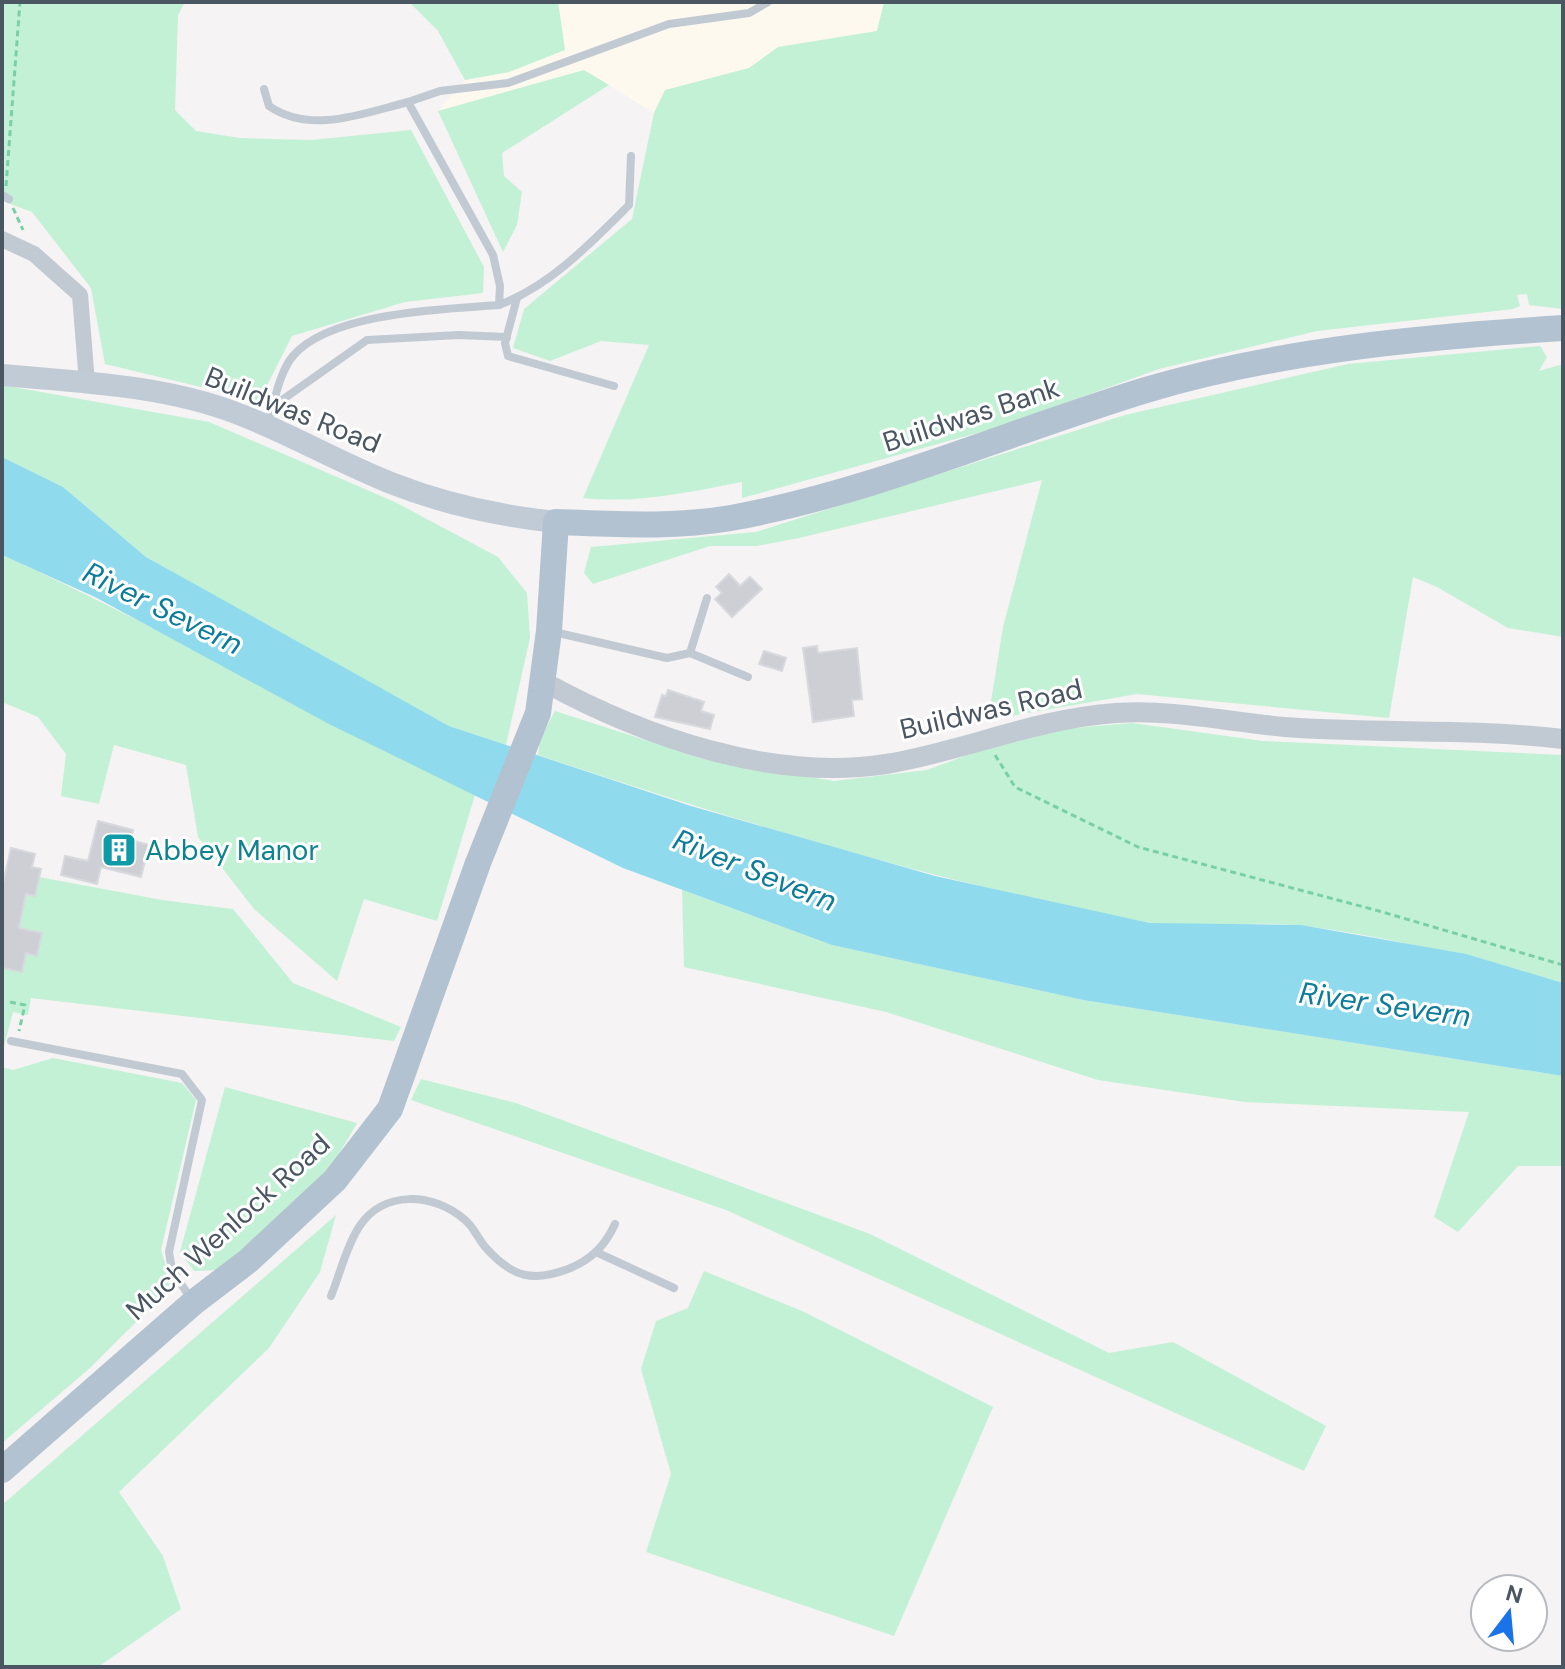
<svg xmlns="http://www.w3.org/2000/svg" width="1565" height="1669" font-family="'DM Sans',sans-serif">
  <rect width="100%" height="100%" fill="#f5f3f3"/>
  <path fill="#fdf9ef" d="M558 2H884L877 31 778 47 750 68 665 90 654 113 584 70 438 111 465 80 509 72 565 50Z"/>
  <g fill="#c3f1d5">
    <path d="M2 2H185L178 15 175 110 196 131 240 138 311 140 411 130 484 267 483 293 405 302 292 336 259 401 105 364 91 288 32 212 2 201Z"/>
    <path d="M409 2H558L565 50 509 72 465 80 438 31Z"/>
    <path d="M884 2H1563V309L1529 305 1527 294 1517 295 1520 306 1513 309 1317 331 1159 369 992 429 742 498V482C689 492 637 504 583 498L649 345 601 341 550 361 513 348 524 309 632 219 654 113 665 90 749 68 778 47 877 31Z"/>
    <path d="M584 70 609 85 502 153 504 176 522 192 517 225 503 252 438 111Z"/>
    <path d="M1540 346 1547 357 1539 371 1563 364V637L1508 628 1437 587 1413 577 1389 718 1137 694 988 720 1003 627 1042 480 799 538 756 546H710L593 584 584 573 591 547 756 532 1125 415 1348 364Z"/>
    <path d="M2 385 209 422 395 502 498 557 527 593 530 638 506 745 449 726 281 634 146 557 63 487 2 457Z"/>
    <path d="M2 555C163 628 316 717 475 795L437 921 364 899 337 981 254 909 198 837 186 765 114 745 99 804 61 796 66 754 38 717 2 702Z"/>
    <path d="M555 711 707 760 834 781 927 770 992 746 1062 729 1132 723 1263 741 1563 755V983C1478 958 1391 937 1303 926 1252 919 1197 931 1146 922 939 883 737 821 538 755L540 739Z"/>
    <path d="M39 877 162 900 233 909 293 983 401 1027 394 1041 31 998 28 1015 13 1012 2 1054V926L19 927 26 894 35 896Z"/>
    <path d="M682 890 832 945 1083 1000 1563 1076V1166H1518L1458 1232 1434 1217 1469 1112 1245 1102 1098 1080 886 1012 684 967Z"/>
    <path d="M53 1058 182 1083 196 1100 161 1250 172 1286 90 1368 2 1443V1067L13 1070Z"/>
    <path d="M421 1079 516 1103 870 1234 1109 1353 1173 1342 1326 1426 1304 1471 726 1210 411 1100Z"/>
    <path d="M225 1087 357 1123 333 1164 294 1203 218 1270 194 1271 180 1252Z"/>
    <path d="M336 1215 320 1272 269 1348 119 1492 163 1556 181 1609 98 1667H2V1505Z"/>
    <path d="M704 1271 802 1311 993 1407 894 1636 646 1552 671 1474 641 1369 656 1321 688 1308Z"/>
  </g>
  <path fill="#90daee" d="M2 457 63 487 146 557 449 726 691 806 935 876 1150 923 1301 925 1466 954 1563 983V1076L1083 1000 832 945 623 868 327 723 95 597 2 555Z"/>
  <g fill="#cdcfd5" stroke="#d7d9de" stroke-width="2">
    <path d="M729 574 740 586 750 577 762 589 732 617 715 599 722 593 716 587Z"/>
    <path d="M817 646 818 653 857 648 862 699 852 700 854 716 813 722 803 648Z"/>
    <path d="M764 651 786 658 782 671 759 664Z"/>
    <path d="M668 690 704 702 701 711 714 715 710 729 655 717 662 695 666 696Z"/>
    <path d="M98 821 133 830 131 840 149 845 141 877 101 867 97 884 61 875 65 856 88 861Z"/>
    <path d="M11 848 35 854 32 867 41 869 35 896 26 894 19 928 42 933 37 956 26 953 22 972 2 968V888Z"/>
  </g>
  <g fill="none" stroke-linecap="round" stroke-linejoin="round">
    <g stroke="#7ad0a6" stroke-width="3" stroke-dasharray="6 4" stroke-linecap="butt">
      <path d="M6 186 20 2"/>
      <path d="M13 208 23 230"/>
      <path d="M995 755 1015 787 1138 847 1379 911 1563 965"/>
      <path d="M10 1002 25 1005 19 1031"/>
    </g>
    <g stroke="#c1cad2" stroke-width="8">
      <path d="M264 89 269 106C311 135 364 113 408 102"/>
      <path d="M2 195 9 199"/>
      <path d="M517 298 505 343 508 356 614 386"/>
      <path d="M499 305C550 286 591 243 629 205L631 156"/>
      <path d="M275 405 367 340 459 335 507 337"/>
      <path d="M267 425C274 405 279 372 293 356 330 312 445 309 499 305L500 286 493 255 408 102 440 91 508 83 669 24 749 13 768 2"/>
      <path d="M554 632 667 658 690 653 707 598"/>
      <path d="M690 653 748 677"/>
      <path d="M11 1041 182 1074 202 1100 169 1252 172 1270 191 1299"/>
      <path d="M596 1252 674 1288"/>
      <path d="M331 1296C340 1274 346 1247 359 1227 383 1190 433 1192 465 1220 474 1227 479 1241 487 1249 513 1278 534 1282 568 1269 591 1260 605 1246 615 1224"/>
    </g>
    <path stroke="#c1cad2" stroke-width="16" d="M2 239 34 254 80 295 87 383"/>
    <path stroke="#c1cad2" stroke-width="20" d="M544 682C643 736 771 782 886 764 965 751 1033 719 1116 713 1172 709 1229 722 1285 727 1378 734 1470 728 1563 739"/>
    <path stroke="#c1cbd6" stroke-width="22" d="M2 375C79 382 163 385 236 413 289 433 338 462 391 483 444 504 500 516 556 522"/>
    <path stroke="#b3c2d1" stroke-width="26" d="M2 1470 193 1303 248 1261 335 1180 390 1109 478 863 538 713 549 631 556 522C615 524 673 528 731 518 874 492 1008 432 1146 390 1280 350 1424 337 1563 328"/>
  </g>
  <defs>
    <symbol id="building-square" viewBox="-11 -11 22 22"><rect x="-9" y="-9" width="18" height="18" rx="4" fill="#0f9aa8" stroke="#fff"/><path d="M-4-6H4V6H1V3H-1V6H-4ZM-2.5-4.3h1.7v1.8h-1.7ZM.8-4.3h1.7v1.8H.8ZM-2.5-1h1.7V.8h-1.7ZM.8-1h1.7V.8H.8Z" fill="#fff"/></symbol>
  </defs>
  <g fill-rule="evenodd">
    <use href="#building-square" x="99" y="830" width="40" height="40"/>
  </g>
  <g text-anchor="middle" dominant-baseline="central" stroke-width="6" stroke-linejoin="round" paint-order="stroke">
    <g font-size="28" fill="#4a5661" stroke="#fff">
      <text transform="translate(293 410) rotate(22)">Buildwas Road</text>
      <text transform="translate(971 415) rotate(-18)">Buildwas Bank</text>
      <text transform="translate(991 709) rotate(-13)">Buildwas Road</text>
      <text transform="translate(228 1227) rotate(-42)">Much Wenlock Road</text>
    </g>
    <g font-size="28" fill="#0d838f" stroke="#fff" text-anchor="start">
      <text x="145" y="850">Abbey Manor</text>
    </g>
    <g font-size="30" font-style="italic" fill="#0c7c9b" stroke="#fff">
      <text transform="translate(163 608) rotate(26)">River Severn</text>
      <text transform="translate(755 870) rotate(22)">River Severn</text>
      <text transform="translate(1385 1004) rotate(8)">River Severn</text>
    </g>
  </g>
  <rect width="1565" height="1669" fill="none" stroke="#4a5661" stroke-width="8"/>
  <g transform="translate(1509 1613) rotate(16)"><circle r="38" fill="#ffffff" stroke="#b7bbc0" stroke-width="2"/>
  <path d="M0-6L14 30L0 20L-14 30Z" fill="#1a73e8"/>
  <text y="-12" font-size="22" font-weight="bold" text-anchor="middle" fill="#4a5661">N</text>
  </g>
</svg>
